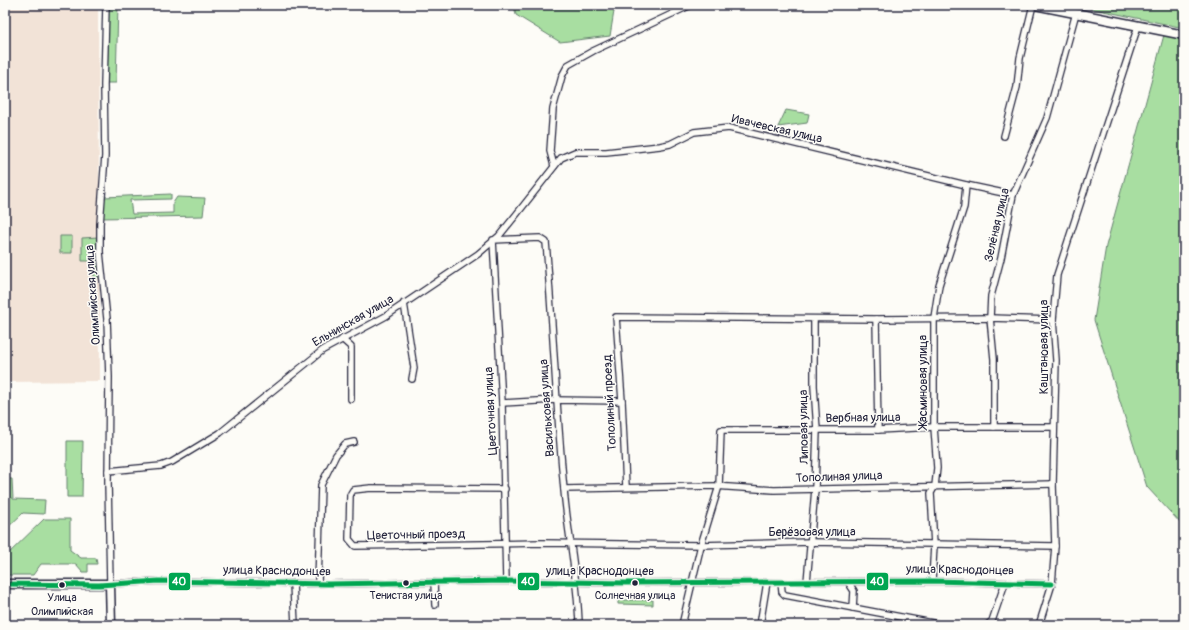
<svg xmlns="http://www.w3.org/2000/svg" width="1189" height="630" font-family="Pangolin,sans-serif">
  <rect width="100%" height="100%" fill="#fdfcf7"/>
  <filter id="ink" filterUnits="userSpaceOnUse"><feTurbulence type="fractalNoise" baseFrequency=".025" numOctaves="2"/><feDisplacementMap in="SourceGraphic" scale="8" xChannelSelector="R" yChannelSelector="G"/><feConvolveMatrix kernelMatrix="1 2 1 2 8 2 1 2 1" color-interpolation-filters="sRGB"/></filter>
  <g filter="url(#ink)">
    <path fill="#f2e3d7" d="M5 5H98L100 381 5 382Z"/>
    <g fill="#a8dea1" stroke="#65806e">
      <path d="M109 5H118L116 83H107Z"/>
      <path d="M514 5H615L610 36 560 42 516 15Z"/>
      <path d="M1075 5H1184V28Z"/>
      <path d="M1164 35 1184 40V527L1147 487 1094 320 1106 246Z"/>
      <path d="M786 110 809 114 807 123 778 127Z"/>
      <path d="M171 194V199L130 200 132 214 173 213V203L177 197 205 198 203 216 103 218 104 197Z"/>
      <path d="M72 236V253H60V236Z"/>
      <path d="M98 237V278H94V261H82V238Z"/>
      <path d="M67 441H83L82 497H67Z"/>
      <path d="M5 479H12L13 499 45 500 44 514 23 513 5 530Z"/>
      <path d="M44 519H70V550L81 558H96L97 564H88V572H83L76 564H41L33 575H5V557Z"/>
      <path d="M618 600H653V605L618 604Z"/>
    </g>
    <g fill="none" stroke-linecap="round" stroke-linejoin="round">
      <defs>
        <g id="street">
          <path d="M106 5 104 85 105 156 100 224V252L107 319 109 377 108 482 110 584 159 581 328 584 506 581 626 583 932 581 1052 584"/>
          <path d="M1004 136 1017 87 1020 58 1033 5"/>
          <path d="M554 166 550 151 553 109 562 76 568 65 593 51 691 5"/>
          <path d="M404 303 414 368 412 379"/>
          <path d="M876 319 878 430"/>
          <path d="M342 339 351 347V399"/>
          <path d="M502 403 554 400 622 401"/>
          <path d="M994 427V359L990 318 991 296 1001 258 1013 195 1047 118 1076 13"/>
          <path d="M108 471 161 466 172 462 220 433 323 350 386 316 478 254 499 236 516 215 561 158 575 152H606L660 146 670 144 694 132 729 128 966 185 1013 195"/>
          <path d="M626 487 622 401 616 317 876 319 990 318 1053 320"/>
          <path d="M505 489 371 488 353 490 350 495 349 539 355 546 542 543 701 545 811 542 1055 546"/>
          <path d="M564 489 714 486 774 490 1053 484"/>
          <path d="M506 581 502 403 493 240 540 238 546 242C553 324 556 407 564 490 568 535 578 580 579 625"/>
          <path d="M932 581 934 545 931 493 935 486 937 468 934 427V318L939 285 964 207 966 185"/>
          <path d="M434 582 435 605"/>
          <path d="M781 582 782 592 785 595 943 625"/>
          <path d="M807 582 815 489 817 430 814 386V319"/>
          <path d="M848 582 854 591 853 608"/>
          <path d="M293 583 295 625"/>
          <path d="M318 583 321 485 336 455 345 444 354 442"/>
          <path d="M682 625 701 545 719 486 721 430H878L934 427H1054"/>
          <path d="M760 625 767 582"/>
          <path d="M987 625 992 621 1005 583"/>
          <path d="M1039 625 1052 584 1055 546 1053 484 1056 360 1053 320 1057 275 1138 26"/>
        </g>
        <g id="secondary">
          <path d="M1035 5 1184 35"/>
          <path d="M5 584H110L111 625"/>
        </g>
      </defs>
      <use href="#street" stroke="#22223b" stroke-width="8"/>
      <use href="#secondary" stroke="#22223b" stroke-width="11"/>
      <use href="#street" stroke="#fdfcf7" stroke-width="5.5"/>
      <use href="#secondary" stroke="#fdfcf7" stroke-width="8"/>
      <defs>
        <path id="bus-1" d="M5 584 99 585 159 581 328 584 506 581 626 583 932 581 1052 584"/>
      </defs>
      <use href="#bus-1" stroke="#fdfcf7" stroke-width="8"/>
      <use href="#bus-1" stroke="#00a651" stroke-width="5"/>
    </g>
  </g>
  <g fill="#22223b" stroke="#fdfcf7" stroke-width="1.5">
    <circle cx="406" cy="583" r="3.5"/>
    <circle cx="635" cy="583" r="3.5"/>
    <circle cx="62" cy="585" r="3.5"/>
  </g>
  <g text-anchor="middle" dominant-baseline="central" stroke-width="3" stroke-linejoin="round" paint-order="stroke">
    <g font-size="11" fill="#22223b" stroke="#fdfcf7">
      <text x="406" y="595">Тенистая улица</text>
      <text x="635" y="595">Солнечная улица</text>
      <text x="62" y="597">Улица<tspan x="62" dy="14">Олимпийская</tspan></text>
    </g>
    <g font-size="12" fill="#22223b" stroke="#fdfcf7">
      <text transform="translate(777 129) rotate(13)">Ивачевская улица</text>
      <text transform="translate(997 225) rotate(-77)">Зелёная улица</text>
      <text transform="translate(93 295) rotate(-94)">Олимпийская улица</text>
      <text transform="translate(353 321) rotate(-30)">Ельнинская улица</text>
      <text transform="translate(1044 347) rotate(-90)">Каштановая улица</text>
      <text transform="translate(923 382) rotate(-90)">Жасминовая улица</text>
      <text transform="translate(610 403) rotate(-93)">Тополиный проезд</text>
      <text transform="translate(547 408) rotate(-94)">Васильковая улица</text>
      <text transform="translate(491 411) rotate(-93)">Цветочная улица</text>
      <text transform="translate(863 418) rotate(-1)">Вербная улица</text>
      <text transform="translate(804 427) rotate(-91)">Липовая улица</text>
      <text transform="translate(839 477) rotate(-2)">Тополиная улица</text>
      <text x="812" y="532">Берёзовая улица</text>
      <text transform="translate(416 535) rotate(-1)">Цветочный проезд</text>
      <text transform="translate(960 570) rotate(1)">улица Краснодонцев</text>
      <text transform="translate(277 571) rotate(1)">улица Краснодонцев</text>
      <text x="600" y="571">улица Краснодонцев</text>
    </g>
  </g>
  <g stroke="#fdfcf7" stroke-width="1.5">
    <rect x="866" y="572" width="23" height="19" rx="4" fill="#00a651"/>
    <rect x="168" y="572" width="23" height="19" rx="4" fill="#00a651"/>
    <rect x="517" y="572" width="23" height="19" rx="4" fill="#00a651"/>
  </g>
  <g font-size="11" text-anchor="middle" font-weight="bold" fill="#fff">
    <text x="877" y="585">40</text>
    <text x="179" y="585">40</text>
    <text x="528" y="585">40</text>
  </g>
  <rect width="1189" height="630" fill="none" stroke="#fdfcf7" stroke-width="20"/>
  <rect x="10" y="10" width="1169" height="610" fill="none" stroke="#22223b" stroke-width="1.5" filter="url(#ink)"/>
</svg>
